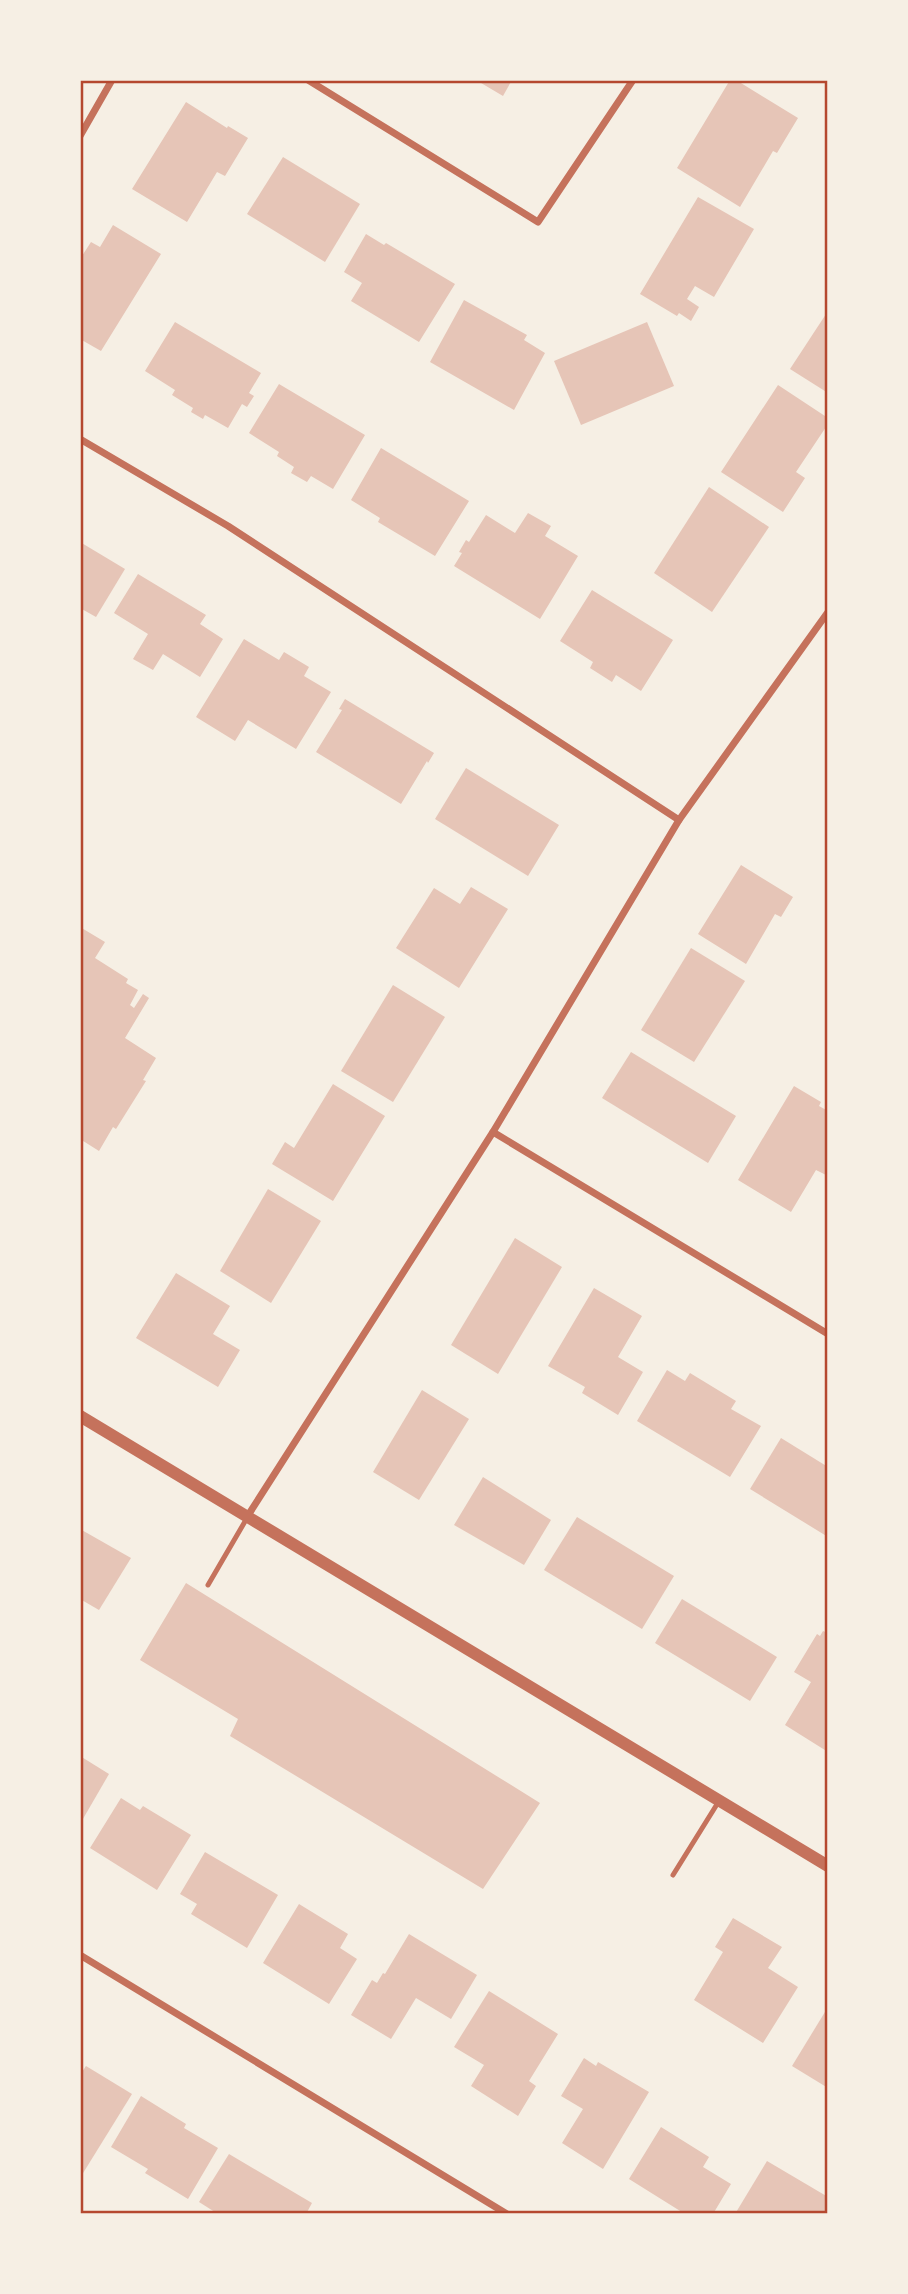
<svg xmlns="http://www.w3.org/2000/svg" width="908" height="2294" font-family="'Times New Roman',serif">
  <rect width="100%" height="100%" fill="#f6efe4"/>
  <g fill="#e6c5b7">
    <path d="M476 80H512L503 96Z"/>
    <path d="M730 80H736L798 118 777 153 773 151 740 207 677 168Z"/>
    <path d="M186 102 227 128 228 126 248 138 225 176 217 172 187 222 132 189Z"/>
    <path d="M283 157 360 204 325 262 247 214Z"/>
    <path d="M698 197 754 229 714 297 695 286 687 299 699 307 691 321 679 313 677 316 640 294Z"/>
    <path d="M113 225 161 254 101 351 80 339V259L91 242 100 247Z"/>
    <path d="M366 234 384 245 386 243 455 284 419 342 351 301 362 283 344 272Z"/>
    <path d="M464 300 527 335 524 340 545 353 514 410 430 362Z"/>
    <path d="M828 311V393L790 369Z"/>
    <path d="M175 322 261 373 249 393 254 396 247 407 242 404 228 428 205 415 203 419 191 412 193 408 172 395 175 390 145 371Z"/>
    <path d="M647 322 674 386 581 425 554 361Z"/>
    <path d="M279 384 365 435 333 489 311 476 307 482 291 473 294 467 277 456 279 452 249 433Z"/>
    <path d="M778 385 828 418V424L796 472 805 478 783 512 721 472Z"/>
    <path d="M381 448 469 501 435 556 378 522 380 518 351 500Z"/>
    <path d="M709 487 769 527 712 612 654 573Z"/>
    <path d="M528 513 551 526 545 536 578 556 540 619 454 566 462 553 459 552 466 540 469 542 486 515 515 533Z"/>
    <path d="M80 542 125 569 96 617 80 608Z"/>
    <path d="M138 574 206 615 200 624 223 639 200 677 163 654 153 670 133 659 148 634 114 613Z"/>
    <path d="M592 590 673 640 641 691 616 675 612 682 590 668 593 662 560 641Z"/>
    <path d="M244 639 279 660 284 652 309 667 304 676 331 692 296 749 248 720 235 741 196 717Z"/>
    <path d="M345 699 434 753 428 763 427 761 401 804 316 752 342 710 339 709Z"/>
    <path d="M466 768 559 825 528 876 435 819Z"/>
    <path d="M741 865 793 897 781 917 775 914 746 964 698 934Z"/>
    <path d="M471 887 508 909 459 988 396 948 434 888 460 904Z"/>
    <path d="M80 927 105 942 95 958 128 979 126 983 138 990 130 1005 134 1008 143 994 149 998 125 1038 156 1058 143 1080 146 1081 116 1129 113 1127 99 1151 80 1139Z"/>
    <path d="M691 948 745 981 694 1062 641 1030Z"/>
    <path d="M393 985 445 1017 393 1102 341 1071Z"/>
    <path d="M631 1052 736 1116 708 1163 602 1098Z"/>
    <path d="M333 1084 385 1116 333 1201 272 1164 285 1142 294 1148Z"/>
    <path d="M794 1086 821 1102 819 1106 828 1111V1176L816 1170 791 1212 738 1180Z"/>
    <path d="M268 1189 321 1221 271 1303 220 1271Z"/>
    <path d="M515 1238 562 1267 498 1374 451 1345Z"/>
    <path d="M176 1273 230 1306 213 1334 240 1350 218 1387 136 1338Z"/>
    <path d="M594 1288 642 1316 618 1357 643 1372 618 1415 582 1393 585 1387 548 1366Z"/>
    <path d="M667 1370 685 1381 690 1373 736 1401 731 1409 761 1426 730 1477 637 1421Z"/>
    <path d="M422 1390 469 1419 419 1500 373 1472Z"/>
    <path d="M781 1438 828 1467V1537L750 1489Z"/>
    <path d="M483 1477 551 1520 524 1565 454 1525Z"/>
    <path d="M577 1517 674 1576 642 1629 544 1570Z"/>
    <path d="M80 1529 131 1558 99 1610 80 1599Z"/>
    <path d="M186 1583 540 1803 483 1889 230 1736 238 1719 140 1660Z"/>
    <path d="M682 1599 777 1657 750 1701 655 1643Z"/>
    <path d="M823 1631 828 1633V1752L785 1725 811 1682 794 1672 817 1634 820 1636Z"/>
    <path d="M80 1756 109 1774 80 1824Z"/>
    <path d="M121 1798 140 1810 143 1806 191 1835 157 1890 90 1848Z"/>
    <path d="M205 1852 278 1895 247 1948 191 1914 197 1904 180 1894Z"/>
    <path d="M299 1904 348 1934 340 1948 357 1959 329 2004 263 1963Z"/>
    <path d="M733 1918 782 1947 768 1968 798 1987 763 2043 694 2000 723 1952 715 1947Z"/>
    <path d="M409 1934 477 1975 451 2019 416 1998 391 2039 351 2015 372 1980 377 1983 383 1973 385 1974Z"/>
    <path d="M489 1991 558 2034 529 2081 536 2086 518 2116 471 2086 484 2065 454 2047Z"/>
    <path d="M828 2007V2088L792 2066Z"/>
    <path d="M584 2058 596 2066 598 2062 649 2092 603 2169 562 2143 583 2109 561 2096Z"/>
    <path d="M86 2066 132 2094 80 2178V2075Z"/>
    <path d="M141 2096 186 2124 184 2128 218 2148 188 2199 145 2173 148 2169 111 2147Z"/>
    <path d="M661 2127 709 2157 703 2167 731 2184 713 2214H685L629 2179Z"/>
    <path d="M229 2154 312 2203 306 2214H218L199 2202Z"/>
    <path d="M767 2161 828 2197V2214H735Z"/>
  </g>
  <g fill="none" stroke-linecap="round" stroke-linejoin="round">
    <g stroke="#c5725c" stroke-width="5">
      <path d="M208 1585 247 1518"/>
      <path d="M673 1875 719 1801"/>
    </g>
    <g stroke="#c5725c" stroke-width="7">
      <path d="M308 80 538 222 633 80"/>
      <path d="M80 136 112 80"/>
      <path d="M80 439 228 526 679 820"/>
      <path d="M493 1132 828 1334"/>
      <path d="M247 1517 493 1132 679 820 828 612"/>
      <path d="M80 1955 507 2214"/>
    </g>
    <path stroke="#c5725c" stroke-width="12" d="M80 1416 828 1866"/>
  </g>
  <rect width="908" height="2294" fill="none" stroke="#f6efe4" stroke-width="164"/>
  <rect x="82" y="82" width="744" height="2130" fill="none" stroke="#b5482f" stroke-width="2.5"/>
</svg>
